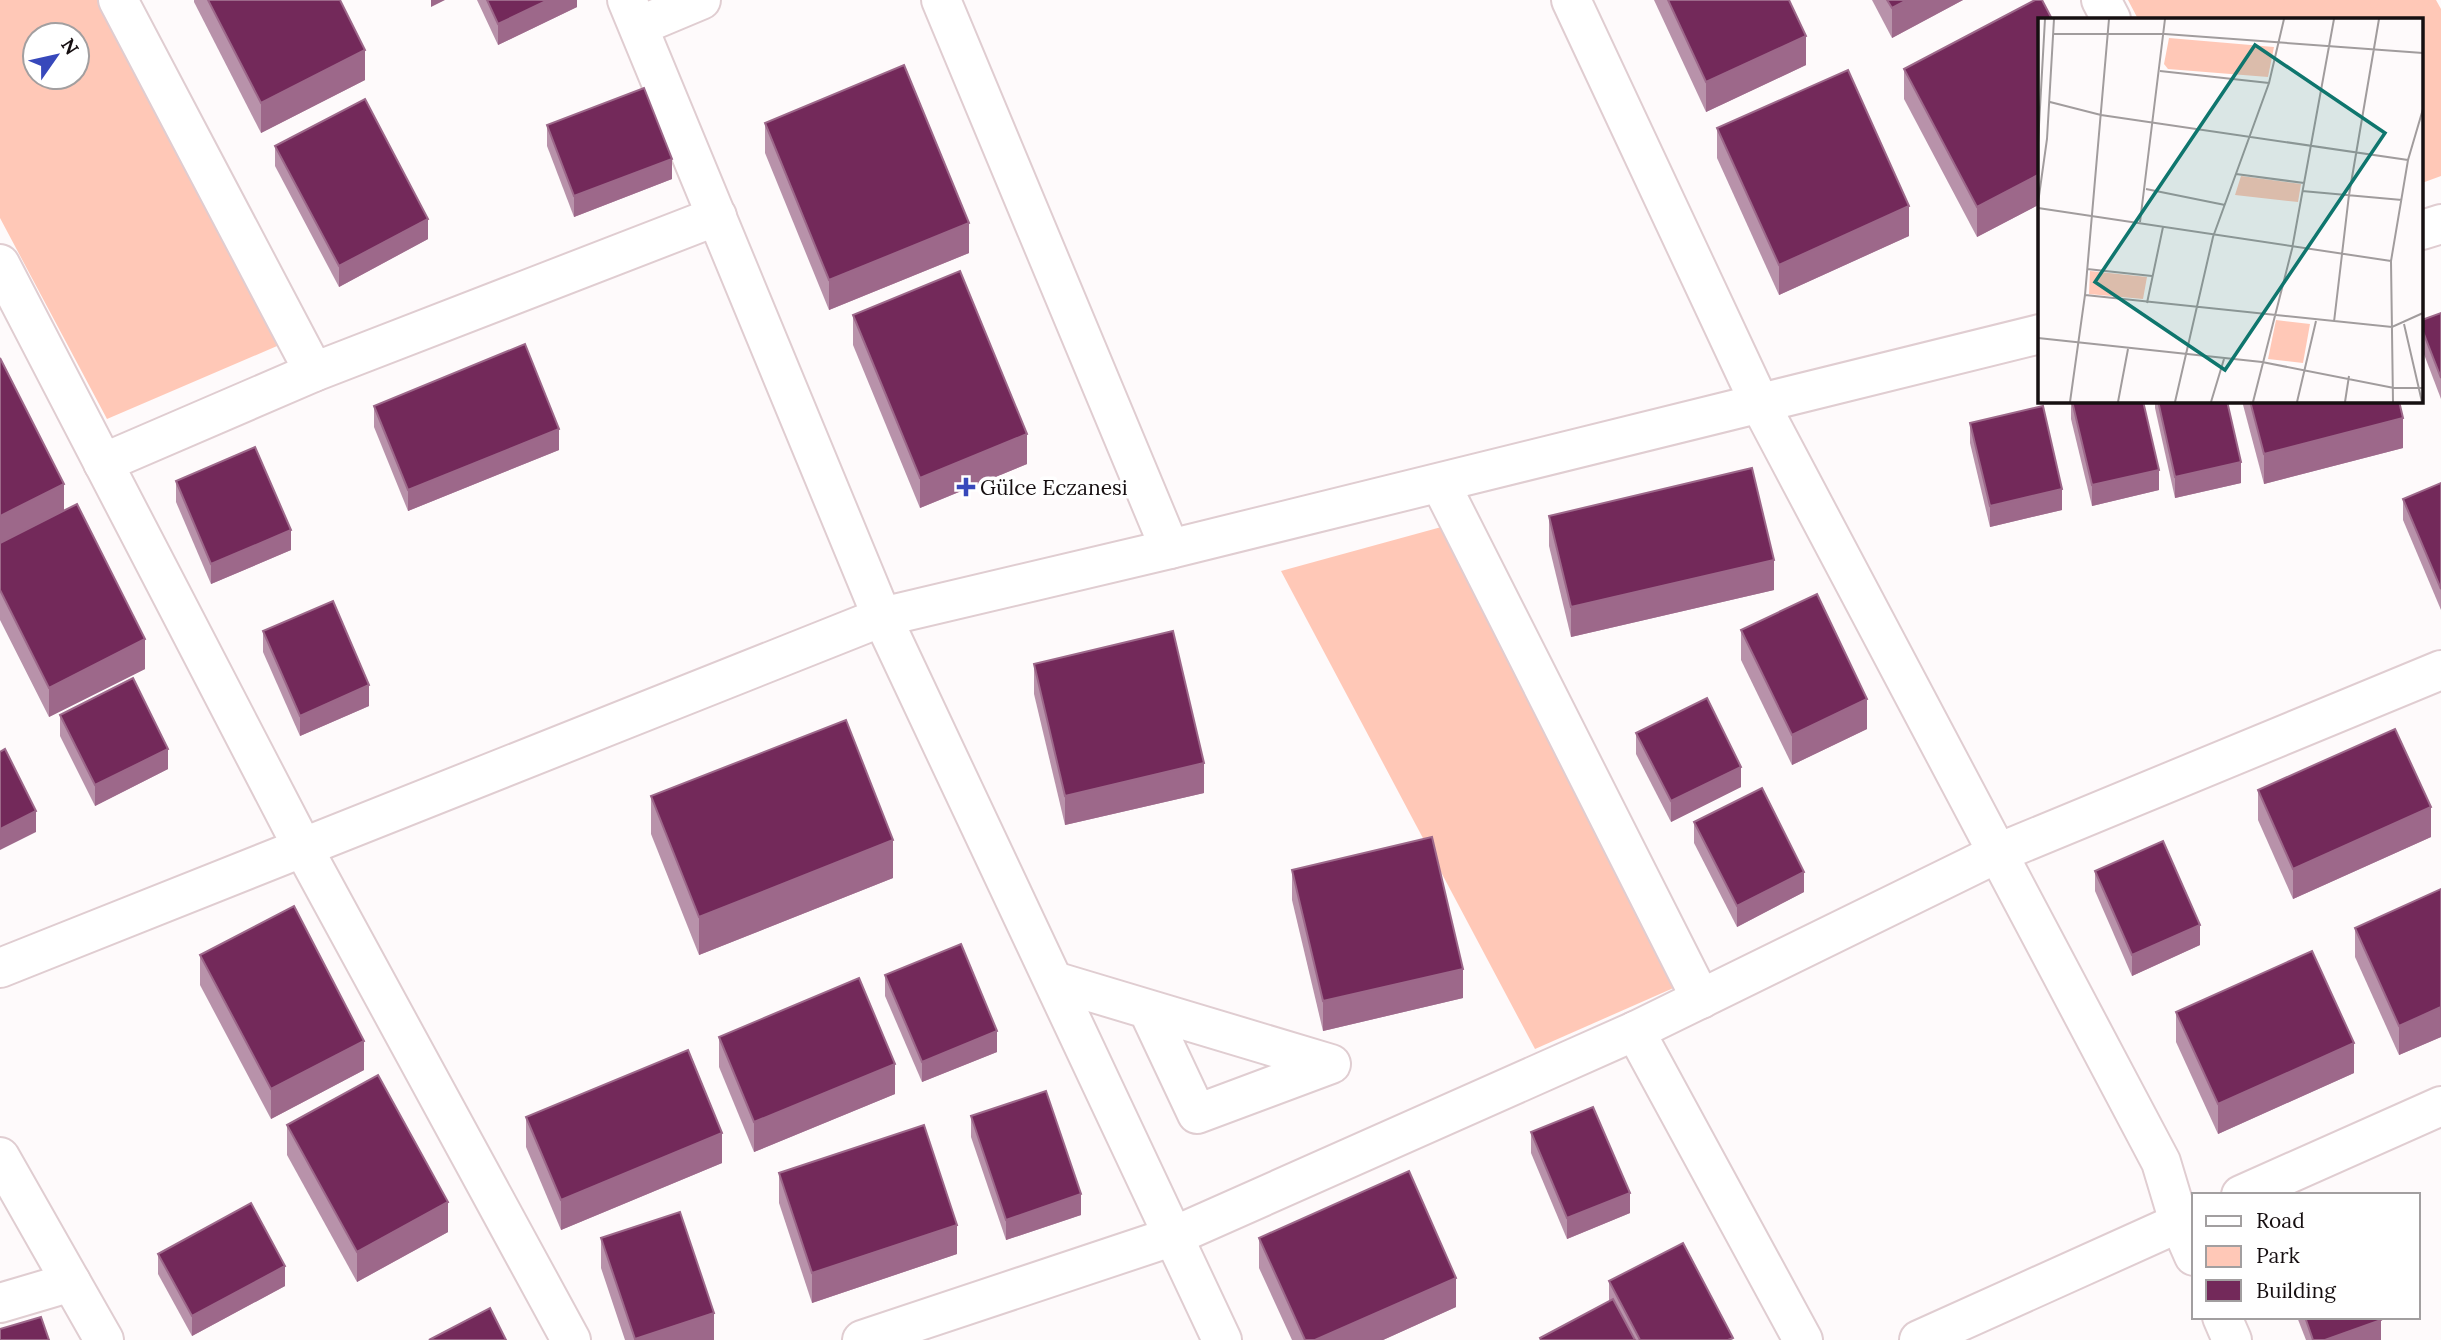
<svg xmlns="http://www.w3.org/2000/svg" width="2441" height="1340" font-family="Lora,serif">
  <rect width="100%" height="100%" fill="#fefafb"/>
  <g fill="#ffc8b7" fill-rule="evenodd">
    <path d="M0 0H99L284 343 107 419 0 218ZM35 35H77V77H35Z"/>
    <path d="M2128 0H2436L2441 9V176L2422 183V19H2138Z"/>
    <path d="M1445 526 1678 986 1535 1049 1281 571Z"/>
  </g>
  <g fill="none" stroke-linecap="round" stroke-linejoin="round">
    <defs>
      <g id="minor">
        <path d="M118 0 314 372"/>
        <path d="M627 0 882 617 1222 1340"/>
        <path d="M941 0 1170 549"/>
        <path d="M1571 0 1760 404 2161 1162 2179 1222 2194 1256"/>
        <path d="M2101 0 2111 19"/>
        <path d="M639 26 701 0"/>
        <path d="M2422 230 2441 224"/>
        <path d="M0 264 302 846 571 1340"/>
        <path d="M103 463 314 372 717 216"/>
        <path d="M1440 483 1701 999"/>
        <path d="M0 968 882 617 1170 549 2040 334"/>
        <path d="M1054 981 1331 1064 1197 1114 1148 1010"/>
        <path d="M1635 1031 1803 1340"/>
        <path d="M0 1157 104 1340"/>
        <path d="M2241 1195 2441 1106"/>
        <path d="M0 1303 71 1282"/>
        <path d="M2222 1317 2232 1340"/>
        <path d="M862 1340 1174 1236 1635 1031 1998 853 2441 670"/>
        <path d="M1919 1340 2194 1216"/>
      </g>
    </defs>
    <use href="#minor" stroke="#e0cdd1" stroke-width="42"/>
    <use href="#minor" stroke="#fff" stroke-width="38"/>
  </g>
  <g fill="#b892aa">
    <path d="M194 0H340L365 80 261 133 194 2Z"/>
    <path d="M477 0H577V7L498 45Z"/>
    <path d="M1654 0H1789L1806 65 1706 112Z"/>
    <path d="M1872 0H1963L1892 38Z"/>
    <path d="M2040 19V204L1977 237 1904 99V69Z"/>
    <path d="M765 123 969 253 829 310 765 153Z"/>
    <path d="M547 125 672 179 574 217 547 146Z"/>
    <path d="M1717 128 1909 236 1779 295 1717 158Z"/>
    <path d="M275 146 428 239 339 287 275 166Z"/>
    <path d="M2441 313V399L2422 349V320Z"/>
    <path d="M853 315 1027 464 920 508 853 345Z"/>
    <path d="M0 358 64 511 145 669 49 717 0 620Z"/>
    <path d="M2071 401 2159 490 2092 506 2071 419Z"/>
    <path d="M2155 401H2227L2241 483 2175 498 2155 408Z"/>
    <path d="M2242 401H2399L2403 448 2264 484Z"/>
    <path d="M374 406 559 450 408 511 374 427Z"/>
    <path d="M1970 423 2062 510 1990 527 1970 443Z"/>
    <path d="M176 481 291 550 211 584 176 502Z"/>
    <path d="M2441 483V610L2403 520V499Z"/>
    <path d="M1549 516 1774 590 1571 637 1549 546Z"/>
    <path d="M1741 630 1867 729 1792 765 1741 660Z"/>
    <path d="M263 631 369 706 300 736 263 652Z"/>
    <path d="M1034 664 1204 793 1065 825 1034 694Z"/>
    <path d="M60 715 168 769 95 806 60 736Z"/>
    <path d="M1636 733 1741 787 1671 822 1636 754Z"/>
    <path d="M2258 790 2431 837 2293 899 2258 820Z"/>
    <path d="M651 796 893 878 699 955 651 834Z"/>
    <path d="M1694 822 1804 892 1737 927 1694 843Z"/>
    <path d="M1292 870 1463 998 1323 1031 1292 900Z"/>
    <path d="M2095 871 2200 945 2132 976 2095 891Z"/>
    <path d="M2441 889V1037L2399 1055 2355 957V928Z"/>
    <path d="M200 955 364 1070 271 1119 200 985Z"/>
    <path d="M885 975 997 1052 922 1082 885 996Z"/>
    <path d="M2176 1012 2354 1073 2218 1134 2176 1042Z"/>
    <path d="M719 1037 895 1094 754 1152 719 1067Z"/>
    <path d="M971 1116 1081 1215 1006 1240 971 1137Z"/>
    <path d="M526 1117 722 1163 561 1230 526 1147Z"/>
    <path d="M287 1125 448 1232 357 1282 287 1155Z"/>
    <path d="M1531 1132 1630 1213 1567 1239 1531 1153Z"/>
    <path d="M779 1173 957 1254 812 1303 779 1203Z"/>
    <path d="M601 1238 714 1340H625L601 1268Z"/>
    <path d="M1259 1238 1456 1307 1383 1340H1292L1259 1268Z"/>
    <path d="M158 1254 285 1286 192 1336 158 1274Z"/>
    <path d="M1609 1281 1733 1340H1540V1338L1609 1301Z"/>
    <path d="M2297 1317H2380L2381 1340H2306Z"/>
  </g>
  <g fill="#9d688a">
    <path d="M431 0H445L431 7Z"/>
    <path d="M548 0H577V7L498 45V24Z"/>
    <path d="M1907 0H1963L1892 38V8Z"/>
    <path d="M1806 36V65L1706 112V82Z"/>
    <path d="M365 50V80L261 133V103Z"/>
    <path d="M672 159V179L574 217V196Z"/>
    <path d="M2040 174V204L1977 237V207Z"/>
    <path d="M1909 206V236L1779 295V265Z"/>
    <path d="M428 219V239L339 287V266Z"/>
    <path d="M969 223V253L829 310V280Z"/>
    <path d="M2403 418V448L2264 484V454Z"/>
    <path d="M559 429V450L408 511V490Z"/>
    <path d="M1027 434V464L920 508V478Z"/>
    <path d="M2241 462V483L2175 498V477Z"/>
    <path d="M2159 470V490L2092 506V485Z"/>
    <path d="M64 484V514L0 546V516Z"/>
    <path d="M2062 489V510L1990 527V506Z"/>
    <path d="M291 530V550L211 584V564Z"/>
    <path d="M1774 560V590L1571 637V607Z"/>
    <path d="M145 639V669L49 717V688Z"/>
    <path d="M369 685V706L300 736V716Z"/>
    <path d="M1867 699V729L1792 765V735Z"/>
    <path d="M168 749V769L95 806V785Z"/>
    <path d="M1204 763V793L1065 825V796Z"/>
    <path d="M1741 767V787L1671 822V801Z"/>
    <path d="M2431 807V837L2293 899V869Z"/>
    <path d="M36 811V832L0 850V829Z"/>
    <path d="M893 840V878L699 955V917Z"/>
    <path d="M1804 872V892L1737 927V906Z"/>
    <path d="M2200 925V945L2132 976V955Z"/>
    <path d="M1463 969V998L1323 1031V1001Z"/>
    <path d="M2441 1007V1037L2399 1055V1026Z"/>
    <path d="M997 1031V1052L922 1082V1062Z"/>
    <path d="M364 1041V1070L271 1119V1089Z"/>
    <path d="M2354 1043V1073L2218 1134V1104Z"/>
    <path d="M895 1064V1094L754 1152V1122Z"/>
    <path d="M722 1133V1163L561 1230V1200Z"/>
    <path d="M1630 1193V1213L1567 1239V1218Z"/>
    <path d="M1081 1194V1215L1006 1240V1220Z"/>
    <path d="M448 1202V1232L357 1282V1252Z"/>
    <path d="M957 1225V1254L812 1303V1273Z"/>
    <path d="M285 1266V1286L192 1336V1316Z"/>
    <path d="M1456 1278V1307L1383 1340H1315Z"/>
    <path d="M714 1313V1340H635V1339Z"/>
    <path d="M2381 1320V1340H2325Z"/>
  </g>
  <g fill="#73295a" stroke="#9d688a" stroke-width="2">
    <path d="M208 0H340L365 50 261 103Z"/>
    <path d="M487 0H548L498 24Z"/>
    <path d="M1668 0H1789L1806 36 1706 82Z"/>
    <path d="M1887 0H1907L1892 8Z"/>
    <path d="M2035 0H2042L2052 19H2040V174L1977 207 1904 69Z"/>
    <path d="M904 65 969 223 829 280 765 123Z"/>
    <path d="M1848 70 1909 206 1779 265 1717 128Z"/>
    <path d="M644 88 672 159 574 196 547 125Z"/>
    <path d="M365 99 428 219 339 266 275 146Z"/>
    <path d="M960 271 1027 434 920 478 853 315Z"/>
    <path d="M2441 313V378L2422 329V320Z"/>
    <path d="M525 344 559 429 408 490 374 406Z"/>
    <path d="M0 358 64 484 0 516Z"/>
    <path d="M2072 401H2143L2159 470 2092 485Z"/>
    <path d="M2158 401H2227L2241 462 2175 477Z"/>
    <path d="M2250 401H2399L2403 418 2264 454Z"/>
    <path d="M2043 406 2062 489 1990 506 1970 423Z"/>
    <path d="M255 447 291 530 211 564 176 481Z"/>
    <path d="M1752 468 1774 560 1571 607 1549 516Z"/>
    <path d="M2441 483V589L2403 499Z"/>
    <path d="M77 504 145 639 49 688 0 590V543Z"/>
    <path d="M1817 594 1867 699 1792 735 1741 630Z"/>
    <path d="M333 601 369 685 300 716 263 631Z"/>
    <path d="M1173 631 1204 763 1065 796 1034 664Z"/>
    <path d="M133 678 168 749 95 785 60 715Z"/>
    <path d="M1707 698 1741 767 1671 801 1636 733Z"/>
    <path d="M846 720 893 840 699 917 651 796Z"/>
    <path d="M2395 729 2431 807 2293 869 2258 790Z"/>
    <path d="M5 749 36 811 0 829V752Z"/>
    <path d="M1762 788 1804 872 1737 906 1694 822Z"/>
    <path d="M1432 837 1463 969 1323 1001 1292 870Z"/>
    <path d="M2163 841 2200 925 2132 955 2095 871Z"/>
    <path d="M2441 889V1007L2399 1026 2355 928Z"/>
    <path d="M294 906 364 1041 271 1089 200 955Z"/>
    <path d="M961 944 997 1031 922 1062 885 975Z"/>
    <path d="M2312 951 2354 1043 2218 1104 2176 1012Z"/>
    <path d="M859 978 895 1064 754 1122 719 1037Z"/>
    <path d="M688 1050 722 1133 561 1200 526 1117Z"/>
    <path d="M378 1075 448 1202 357 1252 287 1125Z"/>
    <path d="M1046 1091 1081 1194 1006 1220 971 1116Z"/>
    <path d="M1593 1107 1630 1193 1567 1218 1531 1132Z"/>
    <path d="M924 1125 957 1225 812 1273 779 1173Z"/>
    <path d="M1409 1171 1456 1278 1315 1340H1305L1259 1238Z"/>
    <path d="M251 1203 285 1266 192 1316 158 1254Z"/>
    <path d="M680 1212 714 1313 635 1339 601 1238Z"/>
    <path d="M1683 1243 1733 1338 1728 1340H1640L1609 1281Z"/>
    <path d="M1613 1299 1635 1340H1541L1540 1338Z"/>
    <path d="M490 1308 506 1340H429Z"/>
    <path d="M41 1317 49 1340H0V1329Z"/>
    <path d="M2305 1317H2380L2381 1320 2325 1340H2313Z"/>
  </g>
  <path fill="#3748bb" stroke="#fff" stroke-width="2.5" d="M962.5 476.5h7v7h7v7h-7v7h-7v-7h-7v-7h7z"/>
  <g text-anchor="middle" dominant-baseline="central" stroke-width="7" stroke-linejoin="round" paint-order="stroke">
    <g font-size="21" fill="#160f11" stroke="#fff" text-anchor="start">
      <text x="980" y="487">Gülce Eczanesi</text>
    </g>
  </g>
  <g transform="translate(2038 18)">
    <rect width="385" height="385" fill="#fefafb"/>
    <path d="M131 20 236 29 230 59 130 51 126 46ZM203 158 263 166 260 184 197 177ZM52 253 109 259 105 281 51 276ZM238 302 272 306 265 345 230 341Z" fill="#ffc8b7"/>
    <path fill="none" stroke="#a19c9d" stroke-width="2" d="M16 16H127L385 35M122 53 231 65M12 84 63 97 370 142M0 125 7 1M198 156 266 165M108 171 187 187M264 173 364 182M0 185 9 121 16 1M0 190 353 243M102 204 127 1M49 251 114 258M47 277 354 309 385 295M109 285 125 209M296 304 311 177 341 1M366 306 384 384M0 320 224 344 356 370H385M32 384 47 277 71 1M80 384 90 331M137 384 175 219 231 65 246 1M173 384 186 341M215 384 254 231 296 1M259 384 278 303M307 384 311 358M355 384 353 243 370 142 385 91"/>
    <path fill="#0f766e" fill-opacity="0.15" stroke="#0f766e" stroke-width="3.5" d="M217 27 347 115 187 352 57 264Z"/>
    <rect width="385" height="385" fill="none" stroke="#160f11" stroke-width="3.5"/>
  </g>
  <rect x="2192" y="1193" width="228" height="126" fill="#ffffff" stroke="#a29fa0" stroke-width="2"/>
  <rect x="2206" y="1216" width="35" height="10" fill="#ffffff" stroke="#a29fa0" stroke-width="2"/>
  <text x="2256" y="1228" font-size="21" fill="#160f11">Road</text>
  <rect x="2206" y="1246" width="35" height="21" fill="#ffc8b7" stroke="#a29fa0" stroke-width="2"/>
  <text x="2256" y="1263" font-size="21" fill="#160f11">Park</text>
  <rect x="2206" y="1280" width="35" height="21" fill="#73295a" stroke="#a29fa0" stroke-width="2"/>
  <text x="2256" y="1298" font-size="21" fill="#160f11">Building</text>
  <g transform="translate(56 56) rotate(56)"><circle r="33" fill="#ffffff" stroke="#a29fa0" stroke-width="2"/>
  <path d="M0-5L12 26L0 18L-12 26Z" fill="#3748bb"/>
  <text y="-10" font-size="19" font-weight="bold" text-anchor="middle" fill="#160f11">N</text>
  </g>
</svg>
